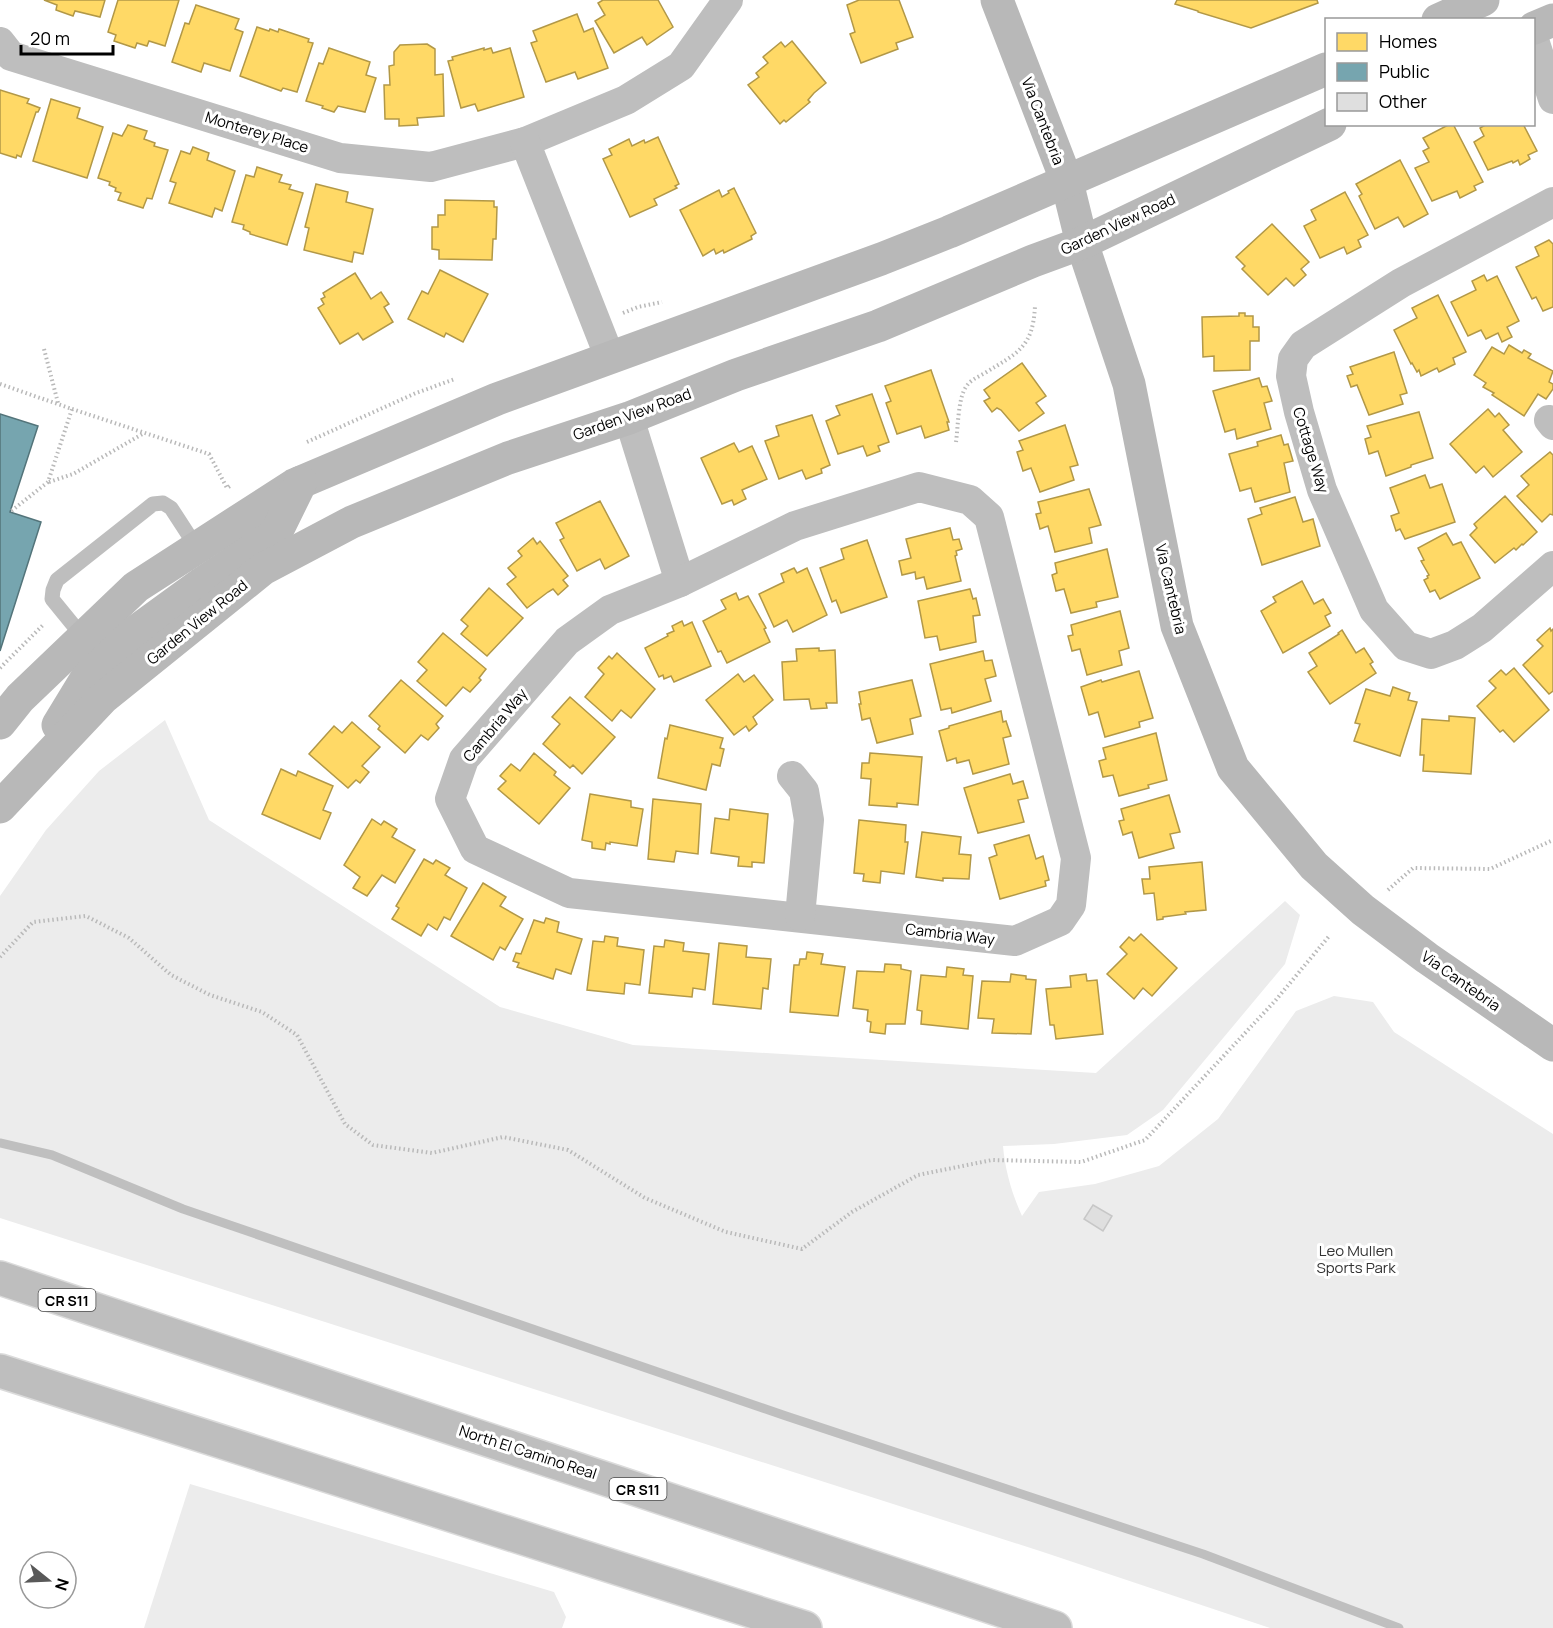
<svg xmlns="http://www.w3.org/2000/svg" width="1553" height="1628" font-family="Manrope,sans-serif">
  <rect width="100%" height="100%" fill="#fff"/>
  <g fill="#ececec">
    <path d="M165 720 209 820 500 1007 633 1045 1096 1073 1285 901 1300 915 1285 964 1163 1110 1127 1135 1054 1144 1003 1146C1005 1170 1012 1194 1022 1216L1039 1192 1095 1184 1159 1166 1218 1119 1296 1011 1334 996 1373 1002 1394 1032 1553 1134V1628H1270L1043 1552 0 1218V896L46 830 99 771Z"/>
    <path d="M190 1484 554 1592 566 1617 562 1628H144Z"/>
  </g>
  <g fill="#ffd966" stroke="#b29847" stroke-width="1.5">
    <path d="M44 0H105L100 17 75 11 73 16 56 10 57 5Z"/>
    <path d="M118 0H179L165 46 149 41 147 46 137 43 135 48 114 41 116 35 108 32Z"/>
    <path d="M603 0H658L673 27 647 45 642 37 614 53 595 21 605 15 598 3Z"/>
    <path d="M859 0H899L913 37 896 43 898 49 861 63 850 34 855 32 847 5Z"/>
    <path d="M1177 0H1317L1318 3 1251 28 1198 12V11L1175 4Z"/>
    <path d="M196 5 239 19 235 29 243 32 230 71 204 63 201 72 172 62 185 23 189 24Z"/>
    <path d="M577 14 584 32 593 28 608 68 578 79 575 72 546 82 531 43 537 41 533 31Z"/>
    <path d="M257 27 269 31 270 29 278 32 279 29 309 39 308 42 313 43 297 92 283 88 281 91 240 76Z"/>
    <path d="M792 41 826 83 814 93 808 100 810 102 786 122 784 120 780 124 748 85 759 77 756 73 768 63 763 57 781 42 785 47Z"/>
    <path d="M427 44 435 49V75L443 74 444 116 417 118 418 125 399 126V119H385L384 85H390L389 66 394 65V52L400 45Z"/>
    <path d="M329 48 370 62 366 75 376 78 365 112 338 106 334 112 322 108 323 106 306 101 319 63 323 64Z"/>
    <path d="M484 48V50L491 48 493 53 510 48 524 97 478 111 475 104 461 108 448 61 453 60 452 57Z"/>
    <path d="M0 90 29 99 27 103 40 108 38 112H36L21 157 17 155 16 158 0 153Z"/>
    <path d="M51 99 80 108 77 118 103 127 87 178 33 161Z"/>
    <path d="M1450 124H1453L1483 182 1474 186 1476 190 1460 198 1457 191 1432 201 1415 168 1429 162 1423 151 1429 148 1423 138Z"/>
    <path d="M1487 124H1523L1537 151 1528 155 1530 159 1520 165 1518 160 1513 163 1512 161 1488 170 1474 142 1484 136 1480 128Z"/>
    <path d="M128 125 147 131 144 139 155 143 154 146 168 150 152 199 147 198 143 208 118 200 121 193 115 191 116 188 109 185 110 182 98 178 113 133 122 136Z"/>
    <path d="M658 137 679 184 675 186 677 188 654 199 657 205 630 217 603 159 612 155 609 149 629 139 632 146 644 140 645 143Z"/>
    <path d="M193 147 209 153 207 160 235 171 222 211 215 208 212 217 169 203 176 183 170 181 181 151 190 154Z"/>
    <path d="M1400 160 1428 214 1404 227 1398 217 1375 229 1359 196 1362 194 1356 184Z"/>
    <path d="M257 167 282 175 279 182 291 185 289 189 303 193 287 245 250 234V232L243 229 244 225 232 222 246 175 254 177Z"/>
    <path d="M316 184 348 192 346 202 373 209 363 254 354 252 352 262 304 250 309 228 305 227Z"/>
    <path d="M734 188 756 233 751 236 752 239 724 253 723 250 716 254 714 249 703 256 680 210 719 190 722 197 729 193 728 191Z"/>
    <path d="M1345 192 1368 235 1358 240 1361 247 1347 254 1344 247 1320 258 1304 226 1316 220 1311 210Z"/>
    <path d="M445 200 494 201V207H497L496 239H493L492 260 439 259V250L432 249V227H438V215H445Z"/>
    <path d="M1272 224 1309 262 1301 269 1306 275 1294 286 1286 278 1268 295 1242 269 1245 266 1236 257Z"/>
    <path d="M1549 240 1553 244V307L1543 311 1536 297 1532 299 1516 267 1539 256 1535 247Z"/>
    <path d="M440 270 488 294 463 342 446 333 444 337 408 319 422 291 428 294Z"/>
    <path d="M355 273 371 299 381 292 389 304 384 307 393 322 363 340 358 333 340 344 318 308 324 304 321 299 325 297 323 293Z"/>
    <path d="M1484 275 1487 281 1497 276 1519 321 1507 327 1512 337 1502 342 1498 333 1486 339 1481 330 1468 336 1451 302 1476 290 1472 281Z"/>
    <path d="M1438 295 1466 352 1453 358 1455 364 1439 372 1437 368 1421 376 1419 370 1417 372 1412 363 1411 364 1394 330 1417 318 1412 308Z"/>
    <path d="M1239 313H1245V316H1253V327H1259V341H1250V370L1214 371V356L1203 357 1202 317 1239 316Z"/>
    <path d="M1509 345 1522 353 1524 350 1531 354 1528 358 1553 371 1549 382 1553 384V389L1546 399 1538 394 1524 416 1492 395 1494 393 1483 387 1486 383 1474 375 1492 347 1504 354Z"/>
    <path d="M1394 352 1407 393 1400 395 1403 404 1369 415 1357 385 1351 387 1347 376 1353 374 1350 367Z"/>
    <path d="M1022 363 1046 396 1036 403 1044 413 1019 431 1001 410 997 408 992 412 984 401 990 398 984 390Z"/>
    <path d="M931 370 949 422H947L949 430 925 438 921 426 897 434 886 403 891 401 885 386Z"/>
    <path d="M1259 378 1262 387 1267 386 1272 401 1264 403 1271 429 1237 439 1235 429 1225 432 1213 391Z"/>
    <path d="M872 394 889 442 878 446 880 451 867 456 863 446 838 454 826 421 840 415 836 406Z"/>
    <path d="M1488 409 1495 417 1499 413 1509 425 1503 430 1522 452 1493 477 1484 466 1476 473 1450 444Z"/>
    <path d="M1419 412 1433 458 1411 465V467L1386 476 1378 451 1369 454 1365 439 1371 437 1367 426Z"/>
    <path d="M812 415 830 465 821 469 822 473 806 479 802 470 779 479 765 441 779 436 776 426Z"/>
    <path d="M1065 425 1078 465 1070 467 1074 480 1040 492 1031 468 1023 471 1017 452 1023 450 1019 441Z"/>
    <path d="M1281 435 1284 445 1288 444 1293 461 1284 463 1290 492 1255 502 1251 488 1240 491 1229 454 1258 446 1257 442Z"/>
    <path d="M734 443 739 452 752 446 767 479 742 490 746 499 734 505 732 500 722 504 701 458Z"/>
    <path d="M1550 452 1553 455V515L1550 514 1542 522 1517 496 1529 485 1521 476Z"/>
    <path d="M1425 475 1430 488 1442 484 1455 522 1405 539 1400 529 1396 531 1391 516 1399 513 1390 488Z"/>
    <path d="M1089 489 1101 525 1089 528 1092 543 1055 552 1048 526 1040 529 1036 514 1041 513 1038 502Z"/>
    <path d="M1505 496 1537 532 1523 545 1522 544 1516 550 1514 548 1495 563 1470 535 1477 528 1474 524Z"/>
    <path d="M1295 497 1303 522 1313 519 1320 546 1262 565 1248 519 1262 514 1260 508Z"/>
    <path d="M600 501 629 556 605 569 600 559 577 571 560 540 564 538 556 523Z"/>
    <path d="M950 528 953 540 959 539 962 549 956 551 957 555 955 556 961 581 927 589 924 577 916 579 915 572 902 575 899 561 911 558 906 539Z"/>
    <path d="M1446 533 1453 545 1461 542 1480 578 1440 599 1435 590 1430 592 1424 580 1428 578 1427 576 1429 575 1421 561 1424 560 1418 548Z"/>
    <path d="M533 538 537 544 540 541 568 576 563 580 568 586 558 595 553 589 548 592 527 608 507 584 516 577 508 568 522 556 518 551Z"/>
    <path d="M867 540 887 597 841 613 836 600 832 602 820 568 844 559 841 549Z"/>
    <path d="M1107 549 1118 597 1096 602 1097 607 1071 613 1064 589 1056 591 1052 575 1057 573 1055 563Z"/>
    <path d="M794 568 797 573 807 568 827 615 793 632 787 620 774 627 759 594 784 582 781 574Z"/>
    <path d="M1302 581 1314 604 1323 599 1331 613 1325 616 1330 626 1283 653 1261 611 1276 602 1273 597Z"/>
    <path d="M489 588 523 618 487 656 461 634 468 626 461 620Z"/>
    <path d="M970 589 973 599 976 598 980 615 973 616 976 642 940 650 937 636 925 638 918 601Z"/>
    <path d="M736 593 739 600 748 596 766 628 764 629 770 642 727 663 721 651 718 652 703 621 726 609 721 600Z"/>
    <path d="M1120 611 1129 648 1119 651 1122 665 1087 675 1080 649 1072 651 1068 636 1073 635 1071 625Z"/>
    <path d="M682 621 684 626 692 622 711 666 674 682 671 676 664 679 663 675 659 677 645 648 668 636 667 634 674 631 672 626Z"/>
    <path d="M1550 628 1551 631 1553 629V691L1549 694 1523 665 1543 646 1537 640Z"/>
    <path d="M1342 630 1356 653 1364 648 1373 662 1370 664 1376 673 1330 704 1308 672 1317 666 1309 653 1339 634 1338 633Z"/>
    <path d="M443 633 486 669 479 678 481 680 470 692 463 687 446 706 417 681 427 670 418 662Z"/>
    <path d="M819 648V651L835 650 837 703H826L827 708 811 709 809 699 784 700 782 662 797 661 796 649Z"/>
    <path d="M983 651 985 661 992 660 996 676 985 679 991 701 952 713 951 708 941 710 930 664Z"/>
    <path d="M617 653 655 689 631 718 621 710 612 721 585 697 604 674 598 668 609 656 612 659Z"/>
    <path d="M1514 668 1549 710 1514 742 1503 730 1500 732 1477 706 1496 688 1489 681 1501 670 1506 675Z"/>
    <path d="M1139 671 1153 718 1139 722 1140 727 1105 737 1098 712 1089 715 1081 687 1101 680 1102 682Z"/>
    <path d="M738 674 744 682 754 675 773 700 753 717 757 724 749 731 746 726 734 735 706 700Z"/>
    <path d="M401 680 443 716 436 724 439 728 428 740 421 735 405 753 378 729 380 726 369 716Z"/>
    <path d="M912 680 921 716 910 719 913 734 877 743 870 718 862 720 859 704H861L859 692Z"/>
    <path d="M1393 687 1410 693 1408 700 1417 702 1400 756 1354 741 1360 724 1355 723 1366 689 1390 696Z"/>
    <path d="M570 697 615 737 582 774 573 765 570 768 543 744 560 724 552 717Z"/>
    <path d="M1001 711 1003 722 1006 721 1011 736 1003 738 1009 764 973 774 969 760 957 763 956 758 947 761 939 731 949 728V726Z"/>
    <path d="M1449 716 1475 718 1471 774 1423 771 1424 755H1420L1422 719 1449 721Z"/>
    <path d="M352 722 380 747 362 766 369 772 360 783 356 780 348 788 309 754 334 726 342 733Z"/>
    <path d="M670 725 723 738 720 748 724 749 720 766 712 764 706 790 658 778 665 738 667 739Z"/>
    <path d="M1156 733 1167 780 1148 785 1149 788 1119 796 1113 775 1103 777 1099 761 1106 759 1103 748Z"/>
    <path d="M534 753 556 772 554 775 570 788 539 824 498 789 506 781 500 776 511 764 520 771Z"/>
    <path d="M870 753 922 757 918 805 897 803V807L869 805 871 779 861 778 862 763H869Z"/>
    <path d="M281 769 296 776 298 771 333 786 323 810 331 813 320 839 262 814Z"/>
    <path d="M1010 774 1013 784 1023 781 1028 798 1018 800 1024 822 978 833 964 788Z"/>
    <path d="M590 794 631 801V807L643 809 637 846 610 842V844L606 843 605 850 592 848V842L582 840Z"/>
    <path d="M1169 795 1180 832 1170 834 1174 848 1139 858 1132 832 1123 835 1119 821 1124 820 1121 809Z"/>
    <path d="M653 799 701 804 698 854 676 851 674 862 648 859Z"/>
    <path d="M730 809 768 814 764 863 752 862V867L738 866 739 857 711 853 715 818 729 820Z"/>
    <path d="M372 819 381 825 384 821 397 829 392 837 415 850 395 883 382 875 367 896 353 888 360 877 344 865Z"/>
    <path d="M859 820 906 825 905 842H908L904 874 881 871 880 883 863 881 864 874 854 873Z"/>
    <path d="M922 832 961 837 959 854 971 855 969 879 943 878V881L916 877Z"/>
    <path d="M1029 835 1036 859 1043 856 1049 880 1045 881 1046 886 1000 899 989 858 997 855 994 845Z"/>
    <path d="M424 859 433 864 436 860 450 868 445 875 467 888 450 920 444 917 437 930 428 924 421 936 392 919 399 908 396 906Z"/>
    <path d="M1202 862 1206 910 1185 912 1186 914 1163 917V919L1157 920 1154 893 1144 894 1142 879H1150L1149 867Z"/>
    <path d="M483 883 506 897 500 906 523 919 505 950 500 947 493 960 451 936Z"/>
    <path d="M546 918 559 922 557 932 582 939 571 974 556 969 553 979 517 967 519 963 513 961 516 953 521 954 534 920 544 923Z"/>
    <path d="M1141 934 1177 968 1152 996 1143 988 1134 999 1107 974 1127 954 1120 947 1129 937 1134 941Z"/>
    <path d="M605 936 618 938 617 946 644 950 640 985 625 983 624 994 587 990 593 941 604 942Z"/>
    <path d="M665 940 684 943 683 951 709 954 705 990 693 988 692 997 649 993 654 946 664 947Z"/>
    <path d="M719 943 747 946 746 957 771 959 768 989 763 988 761 1009 713 1004Z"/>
    <path d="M807 952 823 954 821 964 845 967 838 1016 790 1012 794 965H799L800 959H806Z"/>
    <path d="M885 964 901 965V969L911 971 905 1024H886L885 1034 870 1032 871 1022 867 1021 868 1010 853 1008 857 971 884 972Z"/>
    <path d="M947 967 964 969 963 975 973 976 968 1029 921 1024 922 1011 917 1010 921 975 946 977Z"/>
    <path d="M1011 974 1026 976V979L1036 980 1031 1034 992 1033 994 1019 978 1018 982 981 1010 982Z"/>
    <path d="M1086 974 1087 981 1097 980 1103 1034 1056 1039 1054 1025H1050L1046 989 1071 987 1070 976Z"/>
  </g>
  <path fill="#76a5af" stroke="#53747a" stroke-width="1.5" d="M0 414 38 426 10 512 41 522 0 651Z"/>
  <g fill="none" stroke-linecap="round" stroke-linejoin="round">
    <path stroke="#bfbfbf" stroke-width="9" d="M0 1143 52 1155 183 1209 786 1416 1203 1554 1399 1628"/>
  </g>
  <path fill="#dfdfdf" stroke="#c7c7c7" stroke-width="1.5" d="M1093 1205 1112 1216 1103 1231 1084 1219Z"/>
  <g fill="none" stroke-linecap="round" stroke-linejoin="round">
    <defs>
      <g id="primary">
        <path d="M0 1278 1055 1628"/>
        <path d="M0 1371 805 1628"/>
      </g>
    </defs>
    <use href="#primary" stroke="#dbdbdb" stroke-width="36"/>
    <g stroke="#b9b9b9" stroke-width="4" stroke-dasharray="1.5 3" stroke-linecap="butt">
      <path d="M623 313 638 307 662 302"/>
      <path d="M44 349 58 403"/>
      <path d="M0 384 72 409 48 482 10 512"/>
      <path d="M72 409 209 454 227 488 230 486"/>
      <path d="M307 442 416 393 455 379"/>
      <path d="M956 442C958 428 958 398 966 387 970 380 978 377 985 373 1017 353 1033 348 1035 306"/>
      <path d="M49 482 73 474 144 433"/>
      <path d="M0 668 44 624"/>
      <path d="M1388 890 1413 868 1490 869 1553 840"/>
      <path d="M0 957 33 922 86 916 129 938 171 975 210 995 262 1012 297 1035 345 1124 373 1145 432 1153 503 1137 568 1150 645 1198 726 1232 802 1249 852 1212 918 1175 992 1160 1081 1162 1145 1140 1275 1001 1330 935"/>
    </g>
    <path stroke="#bebebe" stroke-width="15" d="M83 637 52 599 53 590 57 580 153 504 163 503 171 508 197 548"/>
    <g stroke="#bebebe" stroke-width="30">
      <path d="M1534 40 1553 99"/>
      <path d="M0 42 11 56 340 158 431 167 525 142 626 100 681 66 728 0"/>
      <path d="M525 142 610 358"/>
      <path d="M1553 202 1401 283 1303 345 1293 359 1291 376 1299 412 1322 490 1374 610 1406 646 1431 654 1455 645 1482 628 1553 566"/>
      <path d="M629 418 680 582"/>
      <path d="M1549 420 1553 425"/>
      <path d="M919 487 970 500 989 517 1076 858 1071 905 1060 921 1015 941 569 893 475 849 450 799 464 759 567 641 610 610 680 582 795 526Z"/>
      <path d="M792 776 804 791 809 820 800 916"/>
    </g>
    <g stroke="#b8b8b8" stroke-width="33">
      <path d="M997 0 1067 182 1082 243 1129 384 1177 626 1233 768 1314 866 1363 910 1427 958 1553 1045"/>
      <path d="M1438 20 1483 0"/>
      <path d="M1534 28 1553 20"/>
      <path d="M0 723 20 698 136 587 294 485 497 399 881 259 949 232 1326 69"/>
      <path d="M58 725 86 679 135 632 201 584 275 535 301 482"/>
      <path d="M0 807 103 698 263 569 352 522 508 458 629 418 736 375 878 326 1033 261 1082 243 1330 124"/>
    </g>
    <use href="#primary" stroke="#bebebe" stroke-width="33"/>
  </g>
  <g text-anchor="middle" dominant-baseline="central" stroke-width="6" stroke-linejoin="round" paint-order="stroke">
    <g fill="#fff" stroke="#4c4c4c" stroke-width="1.5">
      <rect x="38.5" y="1289" width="57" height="22" rx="4.5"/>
      <rect x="609.5" y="1478" width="57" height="22" rx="4.5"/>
    </g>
    <g font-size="14" font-weight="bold" fill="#000">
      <text x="67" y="1300">CR S11</text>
      <text x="638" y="1489">CR S11</text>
    </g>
    <g font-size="15" fill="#000" stroke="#fff">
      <text transform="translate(1043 121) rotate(69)">Via Cantebria</text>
      <text transform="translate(257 132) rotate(17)">Monterey Place</text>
      <text transform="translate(1118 224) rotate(-25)">Garden View Road</text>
      <text transform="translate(632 414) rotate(-20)">Garden View Road</text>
      <text transform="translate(1311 450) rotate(73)">Cottage Way</text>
      <text transform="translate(1171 589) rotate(77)">Via Cantebria</text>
      <text transform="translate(197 622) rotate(-39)">Garden View Road</text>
      <text transform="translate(495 725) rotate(-50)">Cambria Way</text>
      <text transform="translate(950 934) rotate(7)">Cambria Way</text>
      <text transform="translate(1461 981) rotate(35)">Via Cantebria</text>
      <text transform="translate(528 1452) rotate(18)">North El Camino Real</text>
    </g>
    <g font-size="15" fill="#333" stroke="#fff">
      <text x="1356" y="1250">Leo Mullen<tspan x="1356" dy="17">Sports Park</tspan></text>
    </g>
  </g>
  <rect x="1325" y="18" width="210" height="108" fill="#ffffff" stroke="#999999" stroke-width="1.5"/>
  <rect x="1337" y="33" width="30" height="18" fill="#ffd966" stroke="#999999" stroke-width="1.5"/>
  <text x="1379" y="48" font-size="18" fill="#000000">Homes</text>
  <rect x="1337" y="63" width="30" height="18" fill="#76a5af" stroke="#999999" stroke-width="1.5"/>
  <text x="1379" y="78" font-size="18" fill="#000000">Public</text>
  <rect x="1337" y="93" width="30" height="18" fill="#dfdfdf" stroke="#999999" stroke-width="1.5"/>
  <text x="1379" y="108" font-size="18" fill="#000000">Other</text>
  <g transform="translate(48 1580) rotate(108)"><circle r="28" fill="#ffffff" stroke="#999999" stroke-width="1.5"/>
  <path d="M0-4.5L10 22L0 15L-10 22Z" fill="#595959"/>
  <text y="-9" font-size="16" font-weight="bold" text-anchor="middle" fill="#000000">N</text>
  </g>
  <path d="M21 45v9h92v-9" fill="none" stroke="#000000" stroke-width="3"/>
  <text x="30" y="45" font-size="18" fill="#000000" stroke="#ffffff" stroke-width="4.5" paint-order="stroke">20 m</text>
</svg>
